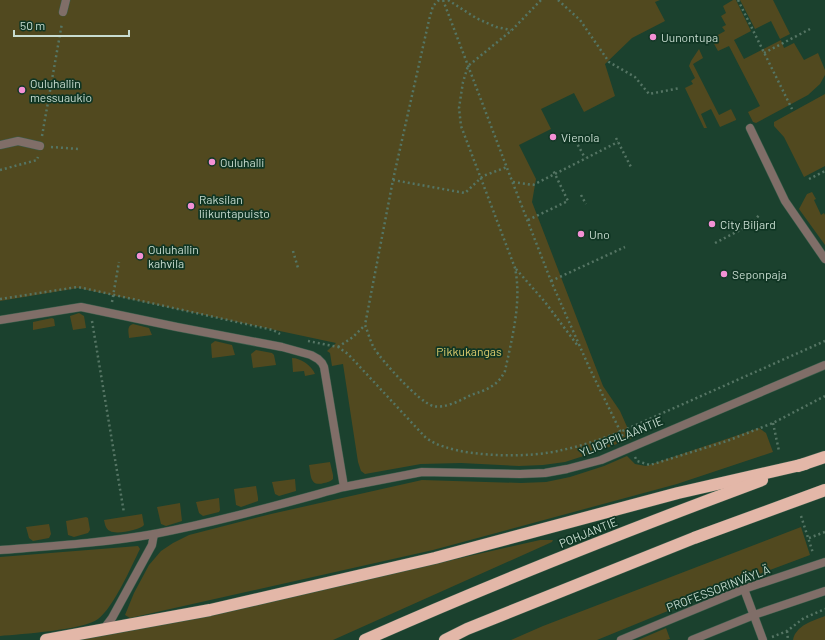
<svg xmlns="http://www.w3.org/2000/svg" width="825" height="640" font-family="Barlow,sans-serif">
  <rect width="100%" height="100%" fill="#1b412e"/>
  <g fill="#51491f">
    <path d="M0 0H660L655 2 665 21 632 38 605 64 615 96 584 112 574 93 541 109 551 129 519 145 536 179 532 202 603 386 620 411 632 438 599 451 565 462 543 465 519 466 461 463 421 464 365 474 361 471 358 462 343 364 332 366 330 353 327 351 336 343 78 288 0 301Z"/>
    <path d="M733 0H736L751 31 734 40 744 59 781 40 784 48 794 43 804 60 818 53 825 70V75L820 84 808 95 756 123 753 122 748 112 760 106 729 46 718 51 713 42 717 39 716 36 725 31 722 27 726 25 721 16 726 13 723 6Z"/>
    <path d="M740 0H773L790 34 780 39 771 21 755 29Z"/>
    <path d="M699 49 703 58 693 64 719 115 731 109 736 119V120L720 127 711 109 701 114 707 128H704L685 88 693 84 691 81 695 78 689 66 691 61Z"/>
    <path d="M825 94V166L804 177 784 137 774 126V122Z"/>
    <path d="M812 192 816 199 814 200 821 215 824 213 825 215V245L799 209 807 194Z"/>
    <path d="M79 313 84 316 86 328 73 330 70 316Z"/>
    <path d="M52 318 54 319 55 326 33 330V322Z"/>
    <path d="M133 324 149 328 152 335 129 338C129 333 126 326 133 324Z"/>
    <path d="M215 341 232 345 235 355 212 358 211 344Z"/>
    <path d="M256 350 272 353 274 355 276 365 253 368 251 354Z"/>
    <path d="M292 358C301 358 312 366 315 374L305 376 304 371 293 372Z"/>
    <path d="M759 428 766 433 773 452 677 484 433 550 130 618 125 615 134 593 149 565 161 551 173 543 189 535 271 514 422 480 521 483 546 482 570 477 604 466 627 456 635 464 646 466Z"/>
    <path d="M330 462 333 475V479C330 482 328 482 324 483 310 487 311 476 309 465Z"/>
    <path d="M295 479 296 491 279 496 275 494 272 482Z"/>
    <path d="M256 486 258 498V501L241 507 236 505 234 489Z"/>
    <path d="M219 498 220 510 219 512 203 516 199 513 196 502Z"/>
    <path d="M180 503 182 521 166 526 161 524 157 507Z"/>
    <path d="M142 514 144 525C140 530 116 535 110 531 106 529 105 525 104 520Z"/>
    <path d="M86 517 88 518 90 530 88 533 74 537 68 535 66 521Z"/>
    <path d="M49 524 51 534 49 538 33 541 29 538 26 527Z"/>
    <path d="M801 527 810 555 741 581 597 640H511L543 626Z"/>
    <path d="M540 540H553L552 542 333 640H78L211 615Z"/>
    <path d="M138 546 140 549C131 567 114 607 98 619 84 630 21 634 0 636V557Z"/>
    <path d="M825 616V640H793C796 625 813 621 825 616Z"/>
    <path d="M666 628 670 639 666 640H638Z"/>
  </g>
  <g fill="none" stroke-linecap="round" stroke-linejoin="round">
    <defs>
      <g id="service">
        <path d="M63 12 66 0"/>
        <path d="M750 128 785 201 825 259"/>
        <path d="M0 145 18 141 40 146"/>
        <path d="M0 320 81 307 177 327 282 347 311 355 318 359 322 363 324 367 344 487C281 504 218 522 154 534 103 543 52 546 0 550"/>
        <path d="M103 630 112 618 152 545 154 534"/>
      </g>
      <g id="minor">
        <path d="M344 487 422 472 520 474 545 473 567 469 601 460 825 365"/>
        <path d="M744 589 763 640"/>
      </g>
      <g id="tertiary">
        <path d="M621 640 744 589 825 562"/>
        <path d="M692 640 754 615 825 591"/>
      </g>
      <g id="motorway">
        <path d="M798 466 825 457"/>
        <path d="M46 640 210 610 435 558 678 493 805 464"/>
        <path d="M365 640C495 582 628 530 762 480"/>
        <path d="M445 640 467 629 694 538 825 490"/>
      </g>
    </defs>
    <use href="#service" stroke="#3a5d4b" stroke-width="9"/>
    <use href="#minor" stroke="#3a5d4b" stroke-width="9"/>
    <use href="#tertiary" stroke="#3a5d4b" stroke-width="9"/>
    <use href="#motorway" stroke="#3a5d4b" stroke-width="13"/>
    <g stroke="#557564" stroke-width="2.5" stroke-dasharray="2 3" stroke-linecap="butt">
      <path d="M439 0 433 6 429 20 393 180 365 325C368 332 370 341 374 348 382 361 419 402 433 406 445 409 461 400 471 395 486 390 498 386 505 371 512 338 522 302 515 268L461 126 459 108 463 82 468 66 512 30 541 0"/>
      <path d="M443 0 507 168 551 281 589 367 624 439"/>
      <path d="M448 0 476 18 496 27 511 30"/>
      <path d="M558 0 580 20 609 62 635 77 649 94 680 88"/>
      <path d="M738 0 792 109"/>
      <path d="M764 53 810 29"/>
      <path d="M42 136 62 23"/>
      <path d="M573 136 585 158"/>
      <path d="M616 138 632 169"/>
      <path d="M51 147 79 149"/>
      <path d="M0 170 37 160 38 157"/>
      <path d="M809 179 825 171"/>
      <path d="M393 180 465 193 483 176 507 167"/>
      <path d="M513 182 533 185 618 142"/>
      <path d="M581 195 586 204"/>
      <path d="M528 220 568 201 553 170"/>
      <path d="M715 243 752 224 759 215"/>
      <path d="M293 251 298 268"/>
      <path d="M516 269 545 302 578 346"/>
      <path d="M551 281 625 247"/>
      <path d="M0 299 78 287 273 330 280 334"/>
      <path d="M112 302 119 262"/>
      <path d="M92 321 124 513"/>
      <path d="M308 341 338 347 348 354 426 438C432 442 438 445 445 447 475 457 531 458 562 450 582 446 601 439 620 432L825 341"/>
      <path d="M338 347 353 337 365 325"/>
      <path d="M773 423 779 451"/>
      <path d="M635 457 637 461 650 465 727 441 773 423 825 396"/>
      <path d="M801 516 813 553"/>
      <path d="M809 538 825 532"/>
      <path d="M787 631 788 640"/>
      <path d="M772 637 787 631 804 618 825 609"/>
    </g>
    <use href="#service" stroke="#806e68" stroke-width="8"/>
    <use href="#minor" stroke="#806e68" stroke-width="8"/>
    <use href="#tertiary" stroke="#806e68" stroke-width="8"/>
    <use href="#motorway" stroke="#e3b7a8" stroke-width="12"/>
  </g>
  <g fill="#f391d5" stroke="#103624" stroke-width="1.5">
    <circle cx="653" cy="37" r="4"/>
    <circle cx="22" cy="90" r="4"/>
    <circle cx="553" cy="137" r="4"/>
    <circle cx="212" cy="162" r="4"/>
    <circle cx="191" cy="206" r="4"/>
    <circle cx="712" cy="224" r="4"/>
    <circle cx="581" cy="234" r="4"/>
    <circle cx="140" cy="256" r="4"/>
    <circle cx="724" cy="274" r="4"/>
  </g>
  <g text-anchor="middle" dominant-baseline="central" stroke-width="3.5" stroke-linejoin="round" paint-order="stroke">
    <g font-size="12" fill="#c8dcd0" stroke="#103624" text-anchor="start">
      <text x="661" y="37">Uunontupa</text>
      <text x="30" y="83">Ouluhallin<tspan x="30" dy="14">messuaukio</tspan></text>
      <text x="561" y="137">Vienola</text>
      <text x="220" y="162">Ouluhalli</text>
      <text x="199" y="199">Raksilan<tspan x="199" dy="14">liikuntapuisto</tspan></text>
      <text x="720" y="224">City Biljard</text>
      <text x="589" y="234">Uno</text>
      <text x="148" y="249">Ouluhallin<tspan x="148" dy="14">kahvila</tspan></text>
      <text x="732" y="274">Seponpaja</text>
    </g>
    <g font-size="12" fill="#dfcd6e" stroke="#103624">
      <text x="469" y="351">Pikkukangas</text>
    </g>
    <g font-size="12" fill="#c8dcd0" stroke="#103624">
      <text transform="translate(621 436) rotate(-22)">YLIOPPILAANTIE</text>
      <text transform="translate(588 532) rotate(-22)">POHJANTIE</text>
      <text transform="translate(718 588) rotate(-21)">PROFESSORINVÄYLÄ</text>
    </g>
  </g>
  <path d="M14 30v6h115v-6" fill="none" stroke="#c8dcd0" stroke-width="2"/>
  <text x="20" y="30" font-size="12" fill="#c8dcd0" stroke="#103624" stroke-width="3" paint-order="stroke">50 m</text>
</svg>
